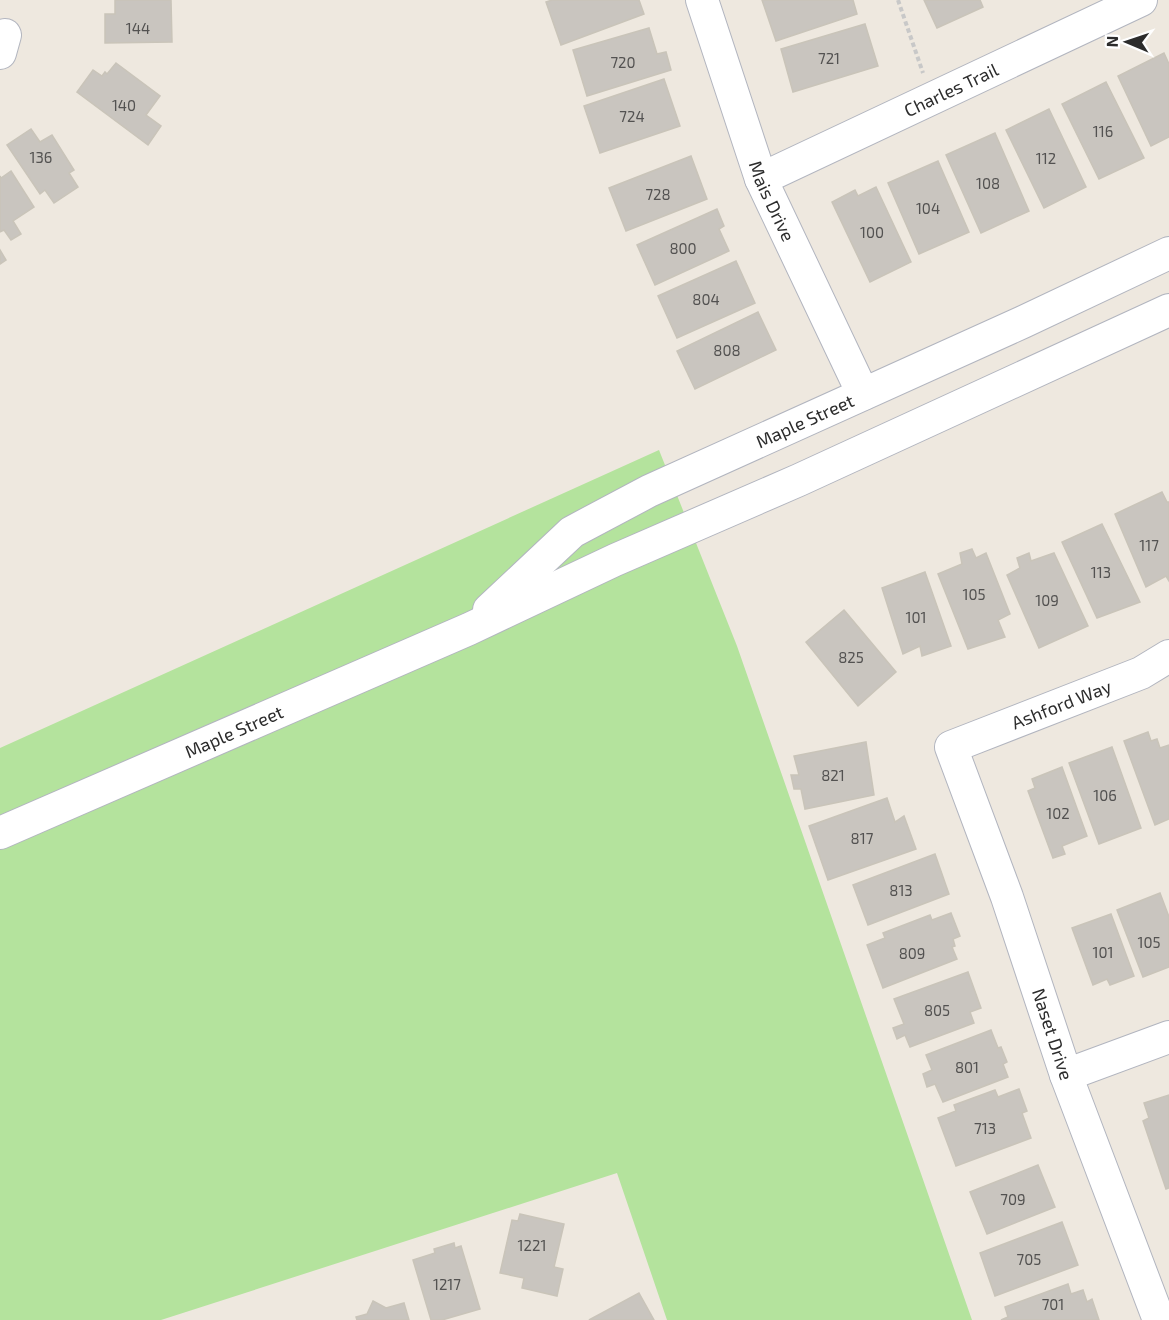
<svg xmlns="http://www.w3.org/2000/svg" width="1169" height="1320" font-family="'Exo 2',sans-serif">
  <rect width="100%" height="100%" fill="#eee8df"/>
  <path fill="#b4e39d" d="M659 450 737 646 972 1320H667L617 1173 161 1320H0V748Z"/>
  <g fill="#c9c5bf" stroke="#c9c4b9" stroke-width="1.5">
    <path d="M115 0H171L172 42 105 43V14H115Z"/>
    <path d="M552 0H639L644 14 561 45 546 2Z"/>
    <path d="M762 0H853L857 14 776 41Z"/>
    <path d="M924 0H980L983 7 937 28Z"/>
    <path d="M865 24 878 66 793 92 781 49Z"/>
    <path d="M649 28 657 54 666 52 671 70 587 96 573 50Z"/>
    <path d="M1164 53 1169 64V137L1151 146 1118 76Z"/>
    <path d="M116 63 160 96 146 115 161 126 148 145 77 92 93 70 102 76 105 72 107 74Z"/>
    <path d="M664 79 680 126 600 153 584 106Z"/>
    <path d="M1106 82 1144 158 1099 179 1062 104Z"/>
    <path d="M1049 109 1086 187 1044 208 1006 130Z"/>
    <path d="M31 129 40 142 52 135 74 170 69 173 78 187 54 203 45 190 40 194 7 145Z"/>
    <path d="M995 133 1029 211 981 233 946 155Z"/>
    <path d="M691 156 707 199 626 231 609 188Z"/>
    <path d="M938 161 969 232 919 254 888 183Z"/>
    <path d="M11 171 34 207 13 221 21 234 11 240 4 230 0 232V176L1 178Z"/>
    <path d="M876 187 911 262 870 282 832 202 855 190 858 196Z"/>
    <path d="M717 209 724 226 719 229 729 251 655 285 637 245Z"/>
    <path d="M0 250 6 260 0 264Z"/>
    <path d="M736 261 755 303 677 338 658 296Z"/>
    <path d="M758 312 776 350 695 389 677 351Z"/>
    <path d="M1162 492 1167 502H1169V581L1166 576 1146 587 1115 514Z"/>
    <path d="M1102 524 1140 602 1097 618 1062 542Z"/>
    <path d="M972 549 976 558 986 553 1010 614 998 620 1005 637 968 649 938 574 962 564 960 553Z"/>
    <path d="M1029 553 1031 561 1054 553 1088 626 1039 648 1007 575 1020 568 1017 558Z"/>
    <path d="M925 572 951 646 922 656 920 646 903 654 882 588Z"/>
    <path d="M844 610 896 672 858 706 806 642Z"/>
    <path d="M1148 732 1151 741 1157 739 1160 748 1169 745V819L1155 825 1124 741Z"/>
    <path d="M866 742 874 795 805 809 801 789H794L791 775H799L794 756Z"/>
    <path d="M1112 747 1141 828 1099 844 1069 763Z"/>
    <path d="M1062 767 1087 836 1062 846 1065 854 1053 858 1028 791 1035 788 1032 779Z"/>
    <path d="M887 798 895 822 904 816 916 849 828 880 809 826Z"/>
    <path d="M935 854 949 894 868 925 853 885Z"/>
    <path d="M1160 893 1169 917V967L1143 977 1117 910Z"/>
    <path d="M951 913 960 936 953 939 955 946 952 947 957 959 883 988 867 945 885 938 883 933 930 915 932 920Z"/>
    <path d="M1111 914 1134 976 1110 985 1107 979 1093 985 1072 928Z"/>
    <path d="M968 972 981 1008 970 1012 974 1023 910 1047 905 1035 897 1039 893 1028 904 1024 894 999Z"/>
    <path d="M991 1030 998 1048 1001 1047 1007 1062 1003 1064 1008 1077 943 1102 935 1084 927 1087 923 1074 932 1070 926 1055Z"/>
    <path d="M1019 1089 1027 1111 1022 1113 1031 1138 956 1166 938 1118 956 1111 954 1105 995 1090 998 1097Z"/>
    <path d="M1169 1095V1188L1166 1189 1143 1121 1149 1118 1144 1103Z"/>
    <path d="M1038 1165 1055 1207 987 1234 970 1192Z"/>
    <path d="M520 1214 564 1224 554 1267 563 1269 557 1296 522 1288 524 1278 500 1273 512 1220 518 1221Z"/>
    <path d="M1062 1222 1078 1265 995 1296 980 1253Z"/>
    <path d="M454 1243 455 1248 461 1246 480 1309 442 1320H431L413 1260 435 1253 434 1249Z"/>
    <path d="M1068 1284 1071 1294 1083 1290 1087 1302 1092 1299 1099 1320H1001L1008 1317 1005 1307Z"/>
    <path d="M639 1293 654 1320H589Z"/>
    <path d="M373 1301 386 1308 404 1303 409 1320H357L356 1317 367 1314Z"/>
  </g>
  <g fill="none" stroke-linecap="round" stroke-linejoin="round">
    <defs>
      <g id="minor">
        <path id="s1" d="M702 0 761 179 863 394"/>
        <path d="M0 53 5 35"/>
        <path id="s2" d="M761 179 1141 0"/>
        <path id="s3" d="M489 610 572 532 649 491 1023 322 1169 253"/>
        <path id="s4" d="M0 833 469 629 615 560 799 480 1169 310"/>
        <path d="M1066 1075 1169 1037"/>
        <path id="s5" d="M1159 1320 1066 1075 1007 897 951 747 1141 673 1169 656"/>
      </g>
    </defs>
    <use href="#minor" stroke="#b2b5bf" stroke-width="34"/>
    <path stroke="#c8c8c8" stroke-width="4" stroke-dasharray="4.5 3" stroke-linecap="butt" d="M898 0 923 73"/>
    <use href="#minor" stroke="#fff" stroke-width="32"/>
  </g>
  <g text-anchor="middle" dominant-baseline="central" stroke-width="4.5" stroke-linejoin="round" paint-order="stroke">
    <g font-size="15" fill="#535251">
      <text x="138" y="28">144</text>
      <text x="829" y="58">721</text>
      <text x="623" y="62">720</text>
      <text x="124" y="105">140</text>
      <text x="632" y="116">724</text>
      <text x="1103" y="131">116</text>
      <text x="41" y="157">136</text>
      <text x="1046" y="158">112</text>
      <text x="988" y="183">108</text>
      <text x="658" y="194">728</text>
      <text x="928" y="208">104</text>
      <text x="872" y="232">100</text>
      <text x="683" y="248">800</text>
      <text x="706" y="299">804</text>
      <text x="727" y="350">808</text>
      <text x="1149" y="545">117</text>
      <text x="1101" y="572">113</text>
      <text x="974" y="594">105</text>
      <text x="1047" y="600">109</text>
      <text x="916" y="617">101</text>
      <text x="851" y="657">825</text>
      <text x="833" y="775">821</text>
      <text x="1105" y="795">106</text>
      <text x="1058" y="813">102</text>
      <text x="862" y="838">817</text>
      <text x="901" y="890">813</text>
      <text x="1149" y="942">105</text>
      <text x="1103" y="952">101</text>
      <text x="912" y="953">809</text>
      <text x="937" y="1010">805</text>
      <text x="967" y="1067">801</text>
      <text x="985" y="1128">713</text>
      <text x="1013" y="1199">709</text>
      <text x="532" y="1245">1221</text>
      <text x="1029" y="1259">705</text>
      <text x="447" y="1284">1217</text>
      <text x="1053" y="1304">701</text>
    </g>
    <g font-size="18" fill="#2c2c2c" stroke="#fff">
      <text stroke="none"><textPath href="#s2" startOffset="210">Charles Trail</textPath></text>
      <text stroke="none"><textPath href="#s1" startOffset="213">Mais Drive</textPath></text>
      <text stroke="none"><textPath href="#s3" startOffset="372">Maple Street</textPath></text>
      <text stroke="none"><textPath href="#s5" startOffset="728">Ashford Way</textPath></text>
      <text stroke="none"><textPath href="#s4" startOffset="255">Maple Street</textPath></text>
      <text transform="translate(1053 1034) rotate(72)">Naset Drive</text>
    </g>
  </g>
  <g transform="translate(1127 42) rotate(272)" stroke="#ffffff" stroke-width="4.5" paint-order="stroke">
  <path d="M0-4.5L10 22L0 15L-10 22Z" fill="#2c2c2c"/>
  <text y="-9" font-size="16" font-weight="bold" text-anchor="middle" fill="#2c2c2c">N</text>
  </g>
</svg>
